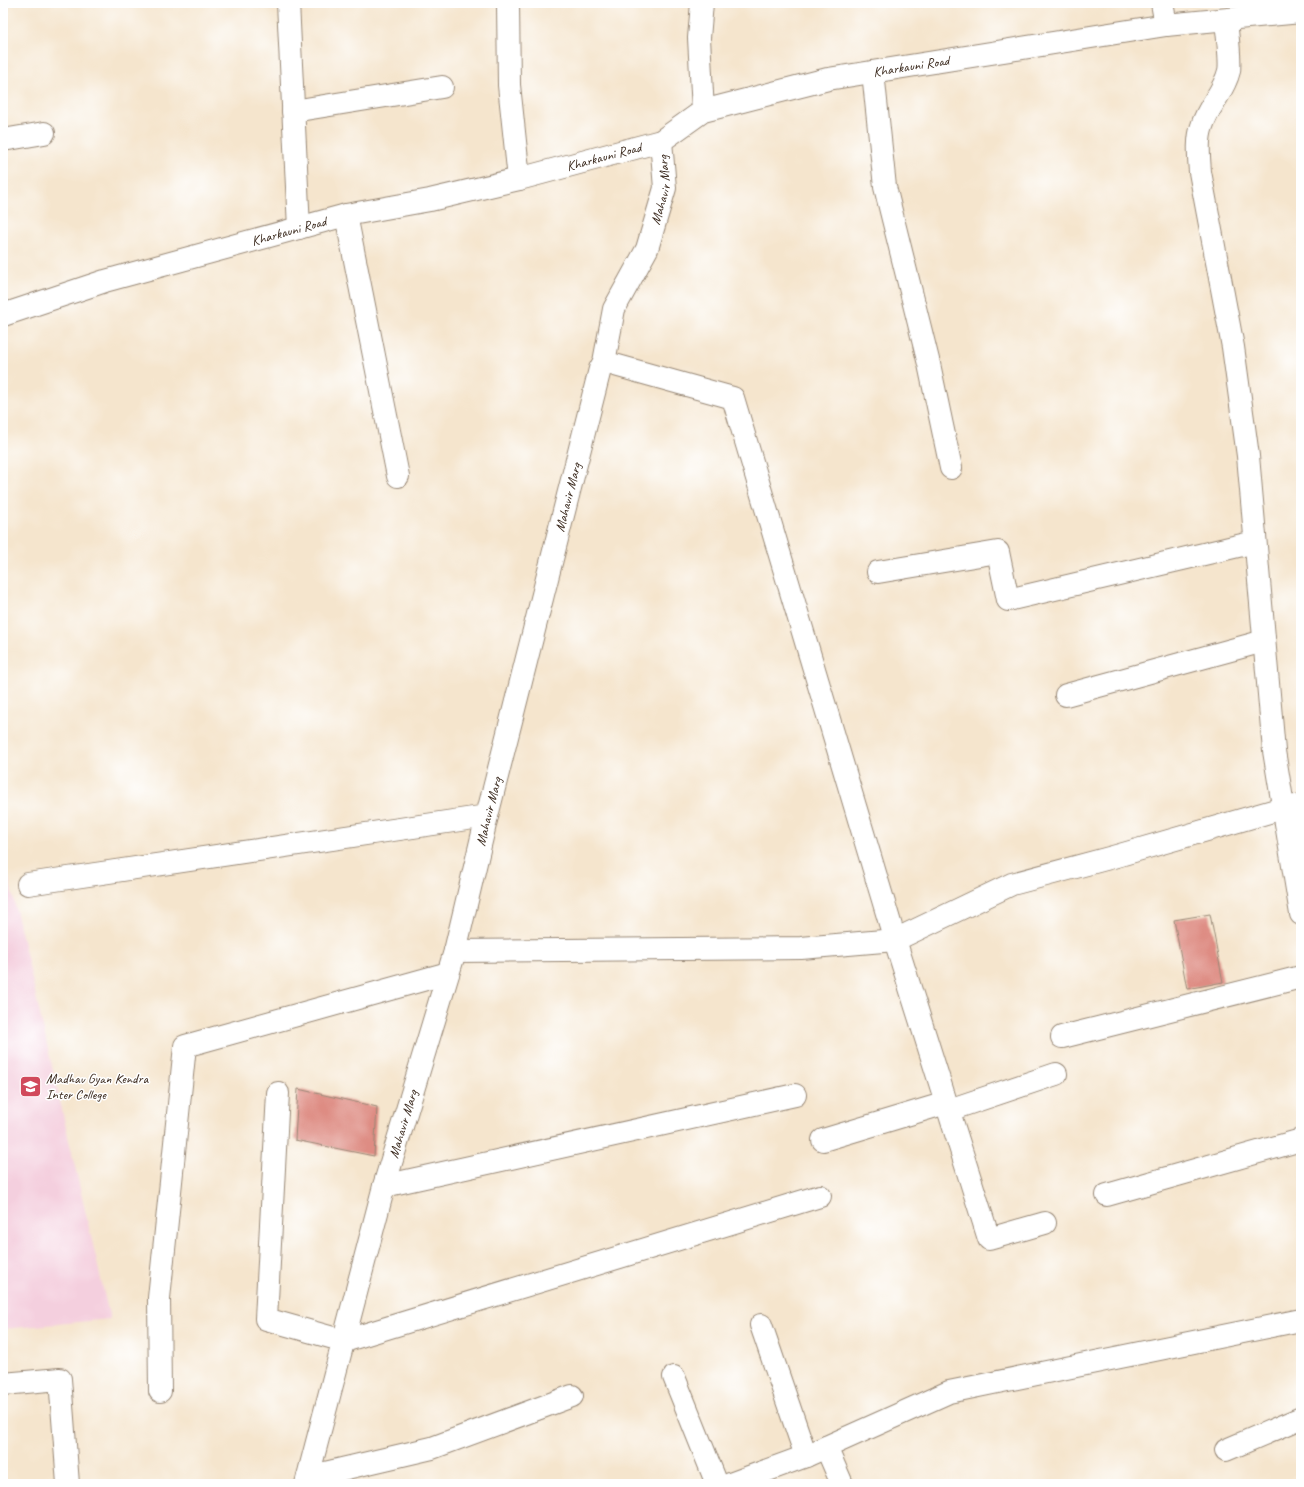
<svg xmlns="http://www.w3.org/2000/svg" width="1304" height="1487" font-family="Caveat,sans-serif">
  <rect width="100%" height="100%" fill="#fff"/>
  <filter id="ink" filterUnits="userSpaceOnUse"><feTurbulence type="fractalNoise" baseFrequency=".025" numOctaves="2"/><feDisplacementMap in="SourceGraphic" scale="8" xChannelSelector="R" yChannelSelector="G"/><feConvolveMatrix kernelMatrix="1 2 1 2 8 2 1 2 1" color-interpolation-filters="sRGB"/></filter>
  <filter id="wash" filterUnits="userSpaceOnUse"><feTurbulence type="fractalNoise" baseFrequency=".012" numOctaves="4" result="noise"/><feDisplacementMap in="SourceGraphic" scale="16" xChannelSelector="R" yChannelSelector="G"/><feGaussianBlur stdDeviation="0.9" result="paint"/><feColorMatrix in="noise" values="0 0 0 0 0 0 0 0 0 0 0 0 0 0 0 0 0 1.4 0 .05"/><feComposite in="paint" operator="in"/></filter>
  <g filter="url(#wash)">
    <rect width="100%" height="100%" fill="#f5e5cd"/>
    <path fill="#f4cfde" d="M3 853 110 1319 3 1329Z"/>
    <g id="blocks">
      <g fill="#de8c83">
        <path d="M1210 914 1223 982 1187 989 1174 920Z"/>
        <path d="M298 1089 377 1107 374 1156 295 1140Z"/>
      </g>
    </g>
  </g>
  <g filter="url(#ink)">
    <use href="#blocks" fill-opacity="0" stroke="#988876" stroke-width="1"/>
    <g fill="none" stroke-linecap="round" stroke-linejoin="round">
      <defs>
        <g id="minor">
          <path d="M288 3 299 228"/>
          <path d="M508 3 509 85 519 179"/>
          <path d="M702 3 699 38 703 111"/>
          <path d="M1162 3 1166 25"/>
          <path d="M1226 20C1227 31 1231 62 1229 71 1224 92 1208 106 1202 126 1197 140 1199 157 1200 172L1233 347 1248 456 1274 751 1301 914"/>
          <path d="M873 72 885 187 929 364 951 468"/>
          <path d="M293 111 442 87"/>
          <path d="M3 140 44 133"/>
          <path d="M346 215 398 476"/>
          <path id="s1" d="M3 315 105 281 346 215 430 200 519 179 661 141 703 111 828 79 1166 25 1301 12"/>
          <path d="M604 362 733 398 895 940 989 1239 1045 1223"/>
          <path d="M878 572 998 552 1008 600 1255 542"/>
          <path d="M1066 695 1264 641"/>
          <path d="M28 884 487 816"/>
          <path d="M455 951 801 948 895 940 1012 884 1113 857 1283 808 1301 805"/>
          <path d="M1062 1037 1301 977"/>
          <path d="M278 1093 266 1319 344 1341 820 1196"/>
          <path d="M949 1110 1056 1074"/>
          <path d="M823 1140 946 1103"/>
          <path d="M384 1186 795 1095"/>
          <path d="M1107 1195 1301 1140"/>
          <path d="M761 1325 806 1456"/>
          <path d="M674 1377 717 1484"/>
          <path d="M3 1384 60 1379 68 1484"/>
          <path d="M160 1391 159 1298 185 1046 448 973"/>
          <path d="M826 1447 842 1484"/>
          <path d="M1226 1450 1301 1418"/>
          <path d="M308 1477 432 1448 572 1396"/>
          <path id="s2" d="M306 1484 384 1186 455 951 487 816 600 369 604 362 614 309 647 249 665 188 661 141"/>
          <path d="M730 1484 806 1456 949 1392 1301 1320"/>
        </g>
      </defs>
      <use href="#minor" stroke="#988876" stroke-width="24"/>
      <use href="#minor" stroke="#fff" stroke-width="22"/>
    </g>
  </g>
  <defs>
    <symbol id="university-square" viewBox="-11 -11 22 22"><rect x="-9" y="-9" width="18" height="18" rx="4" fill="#d1495b" stroke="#fff"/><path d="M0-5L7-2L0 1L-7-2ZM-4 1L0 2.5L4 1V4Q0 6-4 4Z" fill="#fff"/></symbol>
  </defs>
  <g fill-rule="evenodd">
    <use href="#university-square" x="18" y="1074" width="25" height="25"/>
  </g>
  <g text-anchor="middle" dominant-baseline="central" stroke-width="3" stroke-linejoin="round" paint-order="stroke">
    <g font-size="14" fill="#3b2a1e" stroke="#fff">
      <text stroke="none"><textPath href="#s1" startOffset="946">Kharkauni Road</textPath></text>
      <text stroke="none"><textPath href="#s1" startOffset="622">Kharkauni Road</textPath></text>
      <text stroke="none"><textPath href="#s2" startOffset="1345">Mahavir Marg</textPath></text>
      <text stroke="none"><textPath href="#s1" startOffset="298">Kharkauni Road</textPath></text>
      <text stroke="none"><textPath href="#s2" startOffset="1021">Mahavir Marg</textPath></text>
      <text stroke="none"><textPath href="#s2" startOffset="697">Mahavir Marg</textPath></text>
      <text stroke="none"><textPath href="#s2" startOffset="373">Mahavir Marg</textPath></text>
    </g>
    <g font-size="14" fill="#3b2a1e" stroke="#fff" text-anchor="start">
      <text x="46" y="1078">Madhav Gyan Kendra<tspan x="46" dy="16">Inter College</tspan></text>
    </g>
  </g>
  <rect width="1304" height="1487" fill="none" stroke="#fff" stroke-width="16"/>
</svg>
